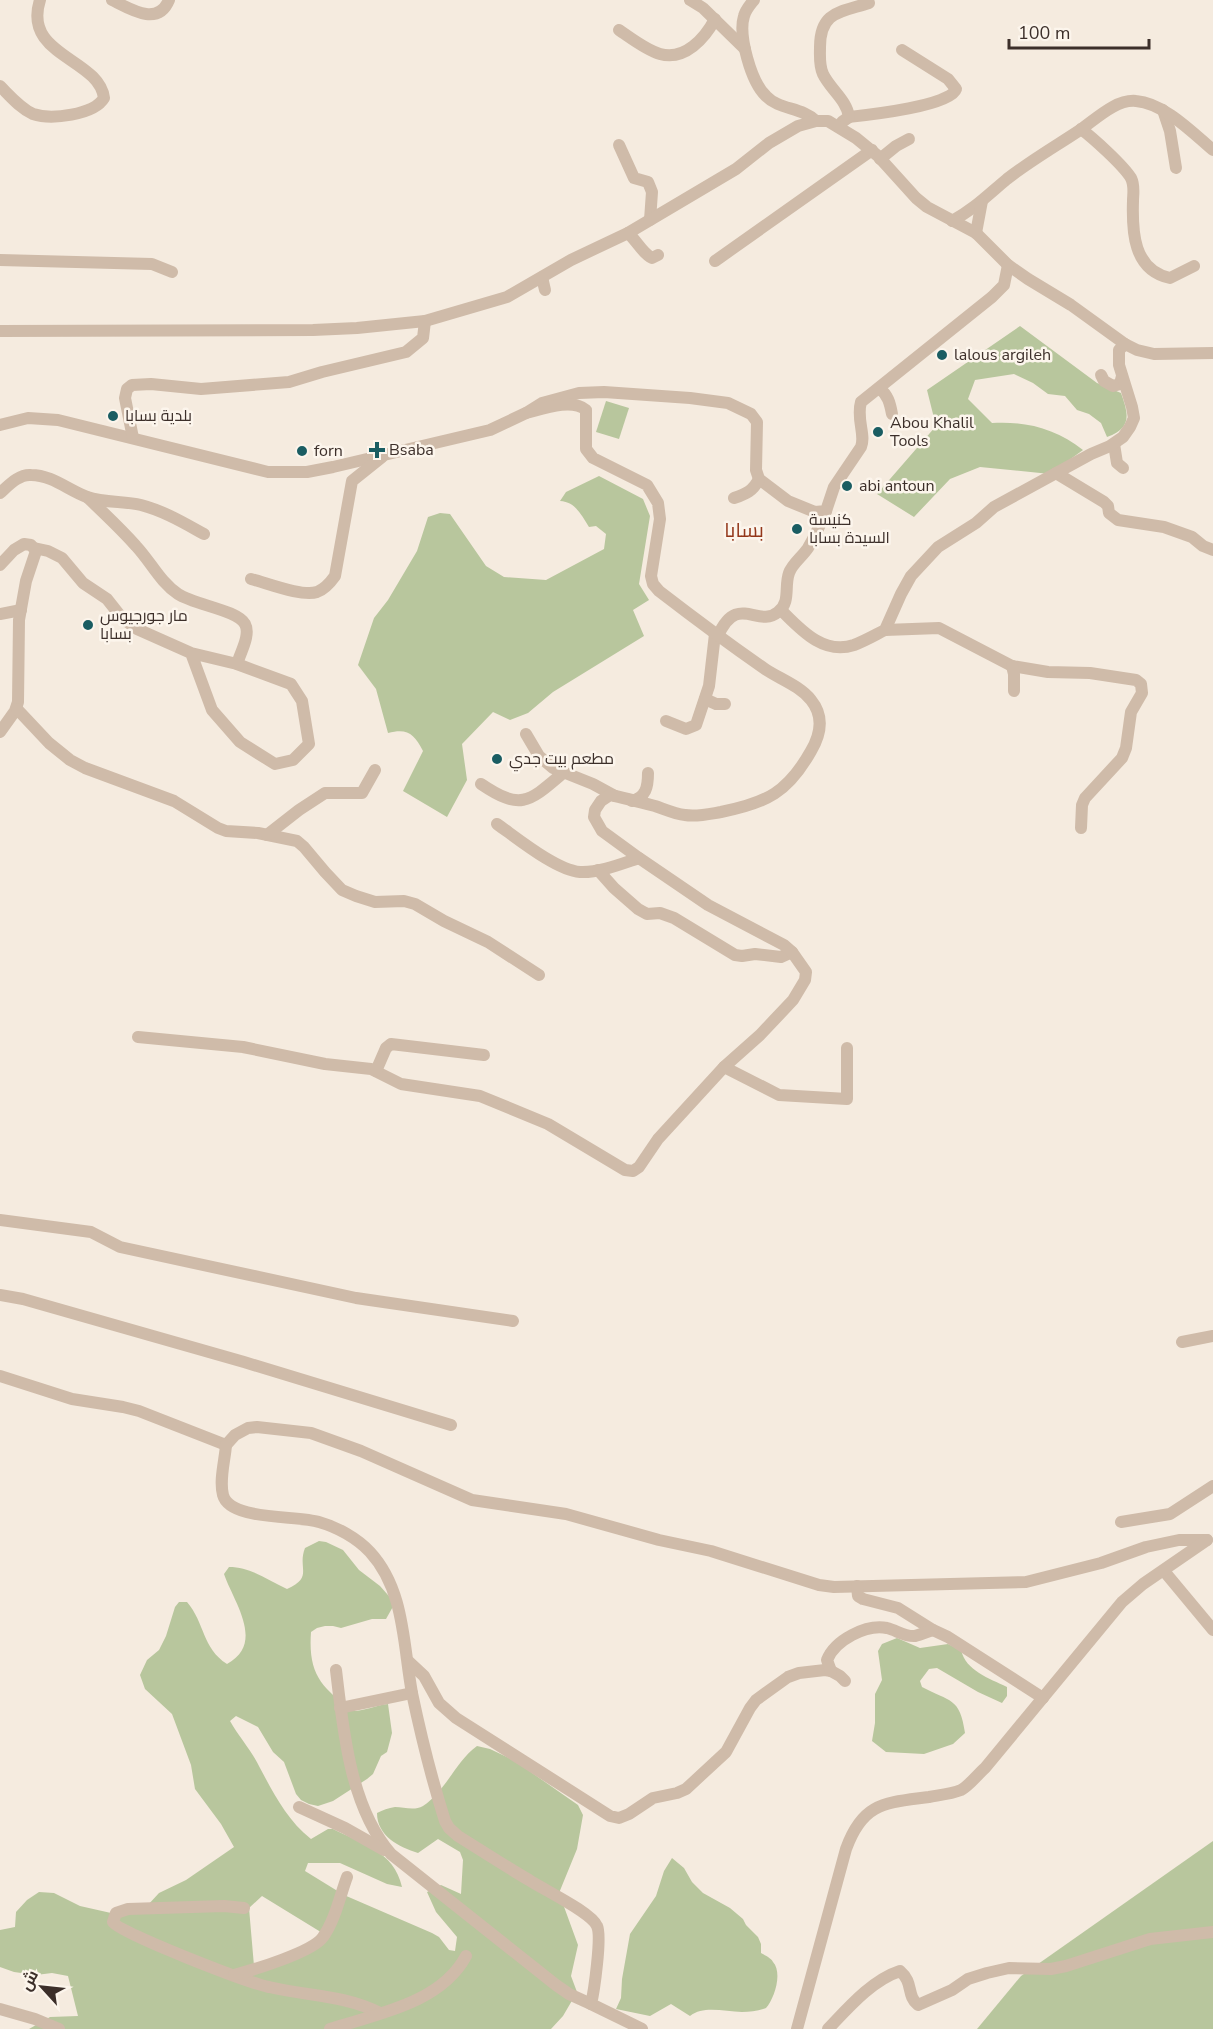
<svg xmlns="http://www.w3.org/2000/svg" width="1213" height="2029" font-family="'Nunito Sans',Cairo,sans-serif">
  <rect width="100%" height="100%" fill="#f5ebdf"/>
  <g fill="#b8c69d" fill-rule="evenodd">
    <path d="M1020 326 1097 383 1121 393C1128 413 1133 428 1107 437L1101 423 1089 414 1077 410 1065 396 1048 394 1033 383 1014 374 975 380 968 399 992 423C1027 421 1056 429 1083 450L1050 474 980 467 950 479 914 517 877 494 936 426 927 390Z"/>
    <path d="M606 401 629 408 619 439 596 432Z"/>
    <path d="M599 476 643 499 650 516 639 584 649 600 633 610 644 636 553 692 528 713 510 720 493 712 462 744 467 780 447 817 403 791 423 751C414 734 408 728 388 733L376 689 358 665 374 618 388 600 417 551 428 517 440 513 450 514 486 566 504 577 546 580 604 549 606 534 596 526 589 527C581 515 576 502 560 501L566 492Z"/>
    <path d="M319 1541 326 1542 343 1550 359 1570 380 1586 395 1603 386 1619H372L341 1628 333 1626H325L317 1628 311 1632C308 1674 321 1687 353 1711 365 1711 376 1705 388 1704L392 1733 387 1752 381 1756 373 1774 367 1779 333 1801 318 1806 309 1804 301 1800 296 1794 284 1762 273 1752 258 1727 236 1716 230 1721C239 1737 252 1751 260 1768 274 1794 287 1820 311 1839L328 1829H333C362 1844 394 1851 402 1887L387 1884 340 1863H308L305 1871 344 1895 432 1933 439 1937 449 1950 455 1951 457 1937 436 1912 427 1892 441 1885 461 1894 463 1860 460 1852 438 1839 418 1853C399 1847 377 1836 377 1813 383 1810 388 1808 395 1807 404 1807 414 1811 423 1806 446 1791 455 1762 477 1746L490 1749 515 1761 578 1805 583 1815 577 1849 559 1893 578 1945 571 1976 577 1992 563 2016 551 2029H29L50 2017 78 2016 68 1976 52 1973 36 1975 14 1972 0 1967V1930L15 1927 16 1912 27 1900 39 1892 54 1893 80 1906 111 1913 147 1906 159 1893 186 1880 234 1847 221 1824 195 1789 191 1765 172 1714 145 1689 140 1675 147 1660 159 1650 166 1636 175 1607 179 1602H187C205 1623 202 1648 227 1664 266 1643 233 1601 224 1574L229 1567C251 1567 267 1580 287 1589 314 1577 297 1568 305 1548ZM262 1896 324 1934 319 1941 254 1966 249 1908Z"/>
    <path d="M897 1638 920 1648 948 1644 961 1650C966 1671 989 1678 1007 1687V1696L1002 1703 978 1692 937 1668 929 1669 920 1681 922 1687C950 1702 960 1697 965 1733L953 1744 924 1754 886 1752 872 1741 875 1723V1694L882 1680 878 1651 882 1644Z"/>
    <path d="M1213 1841V2029H977L1021 1976Z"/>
    <path d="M672 1858 684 1868 692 1882 703 1893 730 1908 743 1919 746 1925 758 1937 761 1944V1953C764 1955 771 1958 773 1962 783 1973 774 1999 766 2008 758 2011 750 2012 742 2012 725 2012 704 2005 690 2016L671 2004 650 2016 616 2009 621 1998 622 1979 630 1934 656 1896 664 1871Z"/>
  </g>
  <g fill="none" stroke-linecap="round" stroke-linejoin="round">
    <g stroke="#cfbba9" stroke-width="12">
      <path d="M112 0C130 9 158 27 169 0"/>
      <path d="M690 0 703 8 745 49"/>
      <path d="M754 0C750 5 746 9 744 16 738 35 751 82 766 96 779 110 802 107 816 121"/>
      <path d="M619 30C631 38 646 50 660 54 685 61 705 38 715 19"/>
      <path d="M0 86C10 96 20 108 33 114 51 120 94 115 104 98 99 58 22 56 40 0"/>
      <path d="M1163 110 1170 131 1176 168"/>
      <path d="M849 117C867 115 951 106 956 89L948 79 902 50"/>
      <path d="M842 122 849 117C847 100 830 89 823 74 819 66 820 56 820 47 820 11 841 12 869 3"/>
      <path d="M1081 129C1093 138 1123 165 1131 178 1135 186 1133 194 1133 201 1132 231 1133 270 1170 278L1194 266"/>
      <path d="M619 145 634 178 648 182 652 192 650 220"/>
      <path d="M880 159 896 146 909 139"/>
      <path d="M952 221C973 210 989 194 1007 179 1030 161 1056 146 1080 130 1096 119 1116 99 1136 101 1164 103 1193 133 1213 150"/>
      <path d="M628 233C637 241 642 253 652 258L658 255"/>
      <path d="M976 233 982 201"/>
      <path d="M0 260 152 264 172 272"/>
      <path d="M715 261 872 150"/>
      <path d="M542 277 545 290"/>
      <path d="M0 331 313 330 357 328 425 321 507 297 571 260 628 233 736 169 769 143 798 126 816 121H828L856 138 878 156 916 198 927 207 976 233 1008 265 1028 279 1071 305 1125 344 1137 350 1154 354 1213 353"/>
      <path d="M1101 375 1104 381 1113 386 1120 384 1122 376"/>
      <path d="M879 388C888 395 890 403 892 414"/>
      <path d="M0 425 28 418 58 420 268 472H307L333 467 490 430 526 413 542 403 579 393 604 392 690 398 728 403 751 414 757 422 756 470 759 479 788 501 815 512 826 511 834 487 861 447C866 435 856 419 861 402L992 297 1004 285 1008 265"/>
      <path d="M133 438 125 398 127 389 132 385 151 384 201 389 289 382 322 372 406 352 423 338 425 321"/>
      <path d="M1114 444 1117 463 1123 468"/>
      <path d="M1056 473 1104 502 1108 506 1109 513 1118 520 1164 527 1192 537 1203 546 1213 550"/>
      <path d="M0 493C9 485 19 474 31 475 52 475 68 490 87 497 104 503 124 501 141 505 164 511 184 523 204 534"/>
      <path d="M87 497C104 513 121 529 136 546 151 562 160 582 178 594 195 605 237 610 245 624 251 635 240 653 237 664"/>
      <path d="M734 498C746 494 753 491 759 479"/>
      <path d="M34 548 48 551 62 558 83 583 107 599 122 618 137 629 191 653 237 664 291 684 302 701 309 744 293 760 275 764 240 742 212 710 191 653"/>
      <path d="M0 565 14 550 24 544 31 545 36 551 26 581 19 620 18 702 15 711 0 732"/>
      <path d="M251 579C267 583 302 597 317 592 325 589 330 583 335 576L352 481 382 457"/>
      <path d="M781 610C801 630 823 655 854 645 865 641 875 635 885 630L901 594 911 576 938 547 976 523 994 507 1091 454 1110 446 1123 437 1130 427 1134 418 1132 407 1119 365V350L1125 344"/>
      <path d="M0 614 21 610"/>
      <path d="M885 630 939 628 1012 666 1048 672 1090 673 1136 680 1141 684 1142 693 1131 712 1126 748 1122 758 1085 798 1082 805 1081 828"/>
      <path d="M718 636C737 592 758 629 778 612 791 602 784 587 789 573 792 564 802 557 808 548 815 536 821 523 826 511"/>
      <path d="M1012 666 1014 674V691"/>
      <path d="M705 699 716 704H725"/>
      <path d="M17 709 49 743 70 760 85 768 174 801 218 828 226 831 258 833 297 841 304 847 325 872 342 890 356 896 375 902 404 901 415 904 444 921 488 942 539 975"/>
      <path d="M666 721 686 729 696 725 709 686 715 634"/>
      <path d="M526 734 539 756 553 768 593 784 615 796"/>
      <path d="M481 784C521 811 529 802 563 773"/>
      <path d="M632 801C646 797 648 787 648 773"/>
      <path d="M497 824C517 838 556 870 580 872 599 873 621 864 639 858"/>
      <path d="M267 835 299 810 325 793H362L375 770"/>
      <path d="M598 870 614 888 638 909 647 914 660 913 674 918 735 955 742 956 755 954 781 957 792 952"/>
      <path d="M138 1037 243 1047 325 1064 371 1069 401 1084 480 1096 548 1124 625 1170 633 1171 639 1167 658 1139 724 1067 760 1035 793 1000 805 980 806 972 792 952 784 945 708 905 639 858 602 831 594 817 595 810 601 801 610 795C625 798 640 802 655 806 664 809 675 814 685 815 697 817 709 814 721 812 767 803 788 792 811 751 821 734 824 716 811 700 800 686 780 679 765 669 729 644 694 618 659 591L653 584 651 576 660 519 658 503 647 485 593 458 586 449V410C572 398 542 409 526 413"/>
      <path d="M724 1067 779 1095 847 1099V1048"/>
      <path d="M376 1071 386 1048 391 1044 484 1055"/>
      <path d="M0 1220 91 1232 120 1247 356 1298 513 1321"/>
      <path d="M0 1295 23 1299 244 1362 451 1425"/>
      <path d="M1182 1342 1213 1336"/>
      <path d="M0 1376 72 1399 123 1407 139 1411 226 1445 235 1435 248 1428 257 1427 311 1433 361 1451 472 1500 566 1514 659 1540 711 1551 819 1585 834 1587 1026 1582 1101 1563 1146 1547 1179 1540H1207"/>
      <path d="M226 1445C225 1460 219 1480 223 1495 230 1521 297 1515 319 1522 337 1527 357 1538 370 1552 405 1590 403 1645 412 1693 421 1736 432 1780 445 1821L449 1828 458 1836C482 1851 505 1866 529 1880 544 1890 591 1912 597 1926 602 1936 594 1992 591 2004L642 2029"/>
      <path d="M1121 1522 1170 1514 1213 1486"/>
      <path d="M1164 1571 1213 1630"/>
      <path d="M857 1586 858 1596 863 1599 898 1608 933 1630 948 1637 1043 1698"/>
      <path d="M409 1662 424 1676 439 1703 456 1718 610 1816 619 1818 629 1814 653 1798 677 1793 686 1789 726 1752 750 1708 756 1700 788 1677 799 1673 825 1670 831 1671 840 1676 845 1681"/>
      <path d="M336 1670C343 1729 350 1807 391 1854L556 1985 569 1994 591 2004"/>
      <path d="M831 1671 827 1660C835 1640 866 1624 887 1628 896 1630 905 1637 915 1636 920 1635 927 1632 933 1630"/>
      <path d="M340 1708 412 1693"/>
      <path d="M299 1807 345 1828 384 1850"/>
      <path d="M244 1908 224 1906 128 1909 116 1913 113 1922C119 1933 249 1983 269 1987 307 1996 345 1995 380 2013"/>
      <path d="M234 1975C253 1970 313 1952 323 1937 335 1920 340 1896 347 1877"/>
      <path d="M0 2009 35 2019 59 2029"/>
      <path d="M330 2029C377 2014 441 2003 466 1956"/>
      <path d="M797 2029 846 1849C863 1802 885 1803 929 1797 940 1795 951 1794 961 1790 970 1785 977 1775 985 1768L1122 1602 1143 1584 1207 1540"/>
      <path d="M828 2029C848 2008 872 1980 900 1971 914 1983 906 1995 918 2005L952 1990 968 1979 987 1973 1009 1968 1051 1969 1066 1966 1150 1939 1213 1932"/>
    </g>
  </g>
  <g fill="#1a5d62" stroke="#fcf5ec" stroke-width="2">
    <circle cx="942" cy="355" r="6"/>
    <circle cx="113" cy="416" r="6"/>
    <circle cx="878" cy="432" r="6"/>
    <path d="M374 441h6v6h6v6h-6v6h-6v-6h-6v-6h6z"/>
    <circle cx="302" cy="451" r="6"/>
    <circle cx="847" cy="486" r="6"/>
    <circle cx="797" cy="529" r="6"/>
    <circle cx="88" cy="625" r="6"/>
    <circle cx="497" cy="759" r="6"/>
  </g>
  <g text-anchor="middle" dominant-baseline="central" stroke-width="5" stroke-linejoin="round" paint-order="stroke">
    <g font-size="16" fill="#3c2f2a" stroke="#fcf5ec" text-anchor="start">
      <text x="954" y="355">lalous argileh</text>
      <text x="125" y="416">بلدية بسابا</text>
      <text x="890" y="423">Abou Khalil<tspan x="890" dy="18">Tools</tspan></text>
      <text x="389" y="450">Bsaba</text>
      <text x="314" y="451">forn</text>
      <text x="859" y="486">abi antoun</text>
      <text x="809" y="520">كنيسة<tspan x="809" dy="18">السيدة بسابا</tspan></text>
      <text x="100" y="616">مار جورجيوس<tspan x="100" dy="18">بسابا</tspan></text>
      <text x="509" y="759">مطعم بيت جدي</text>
    </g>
    <g font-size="20" fill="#93371a" stroke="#fcf5ec">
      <text x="744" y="530">بسابا</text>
    </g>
  </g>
  <g transform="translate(42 1987) rotate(297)" stroke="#fcf5ec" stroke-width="4.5" paint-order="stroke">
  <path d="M0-4.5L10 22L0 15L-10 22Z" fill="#3c2f2a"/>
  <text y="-9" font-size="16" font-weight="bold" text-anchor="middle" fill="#3c2f2a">ش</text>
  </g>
  <path d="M1009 39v9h140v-9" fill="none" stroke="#3c2f2a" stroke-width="3"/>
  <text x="1018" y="39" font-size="18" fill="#3c2f2a" stroke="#fcf5ec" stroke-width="4.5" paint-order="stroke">100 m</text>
</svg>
